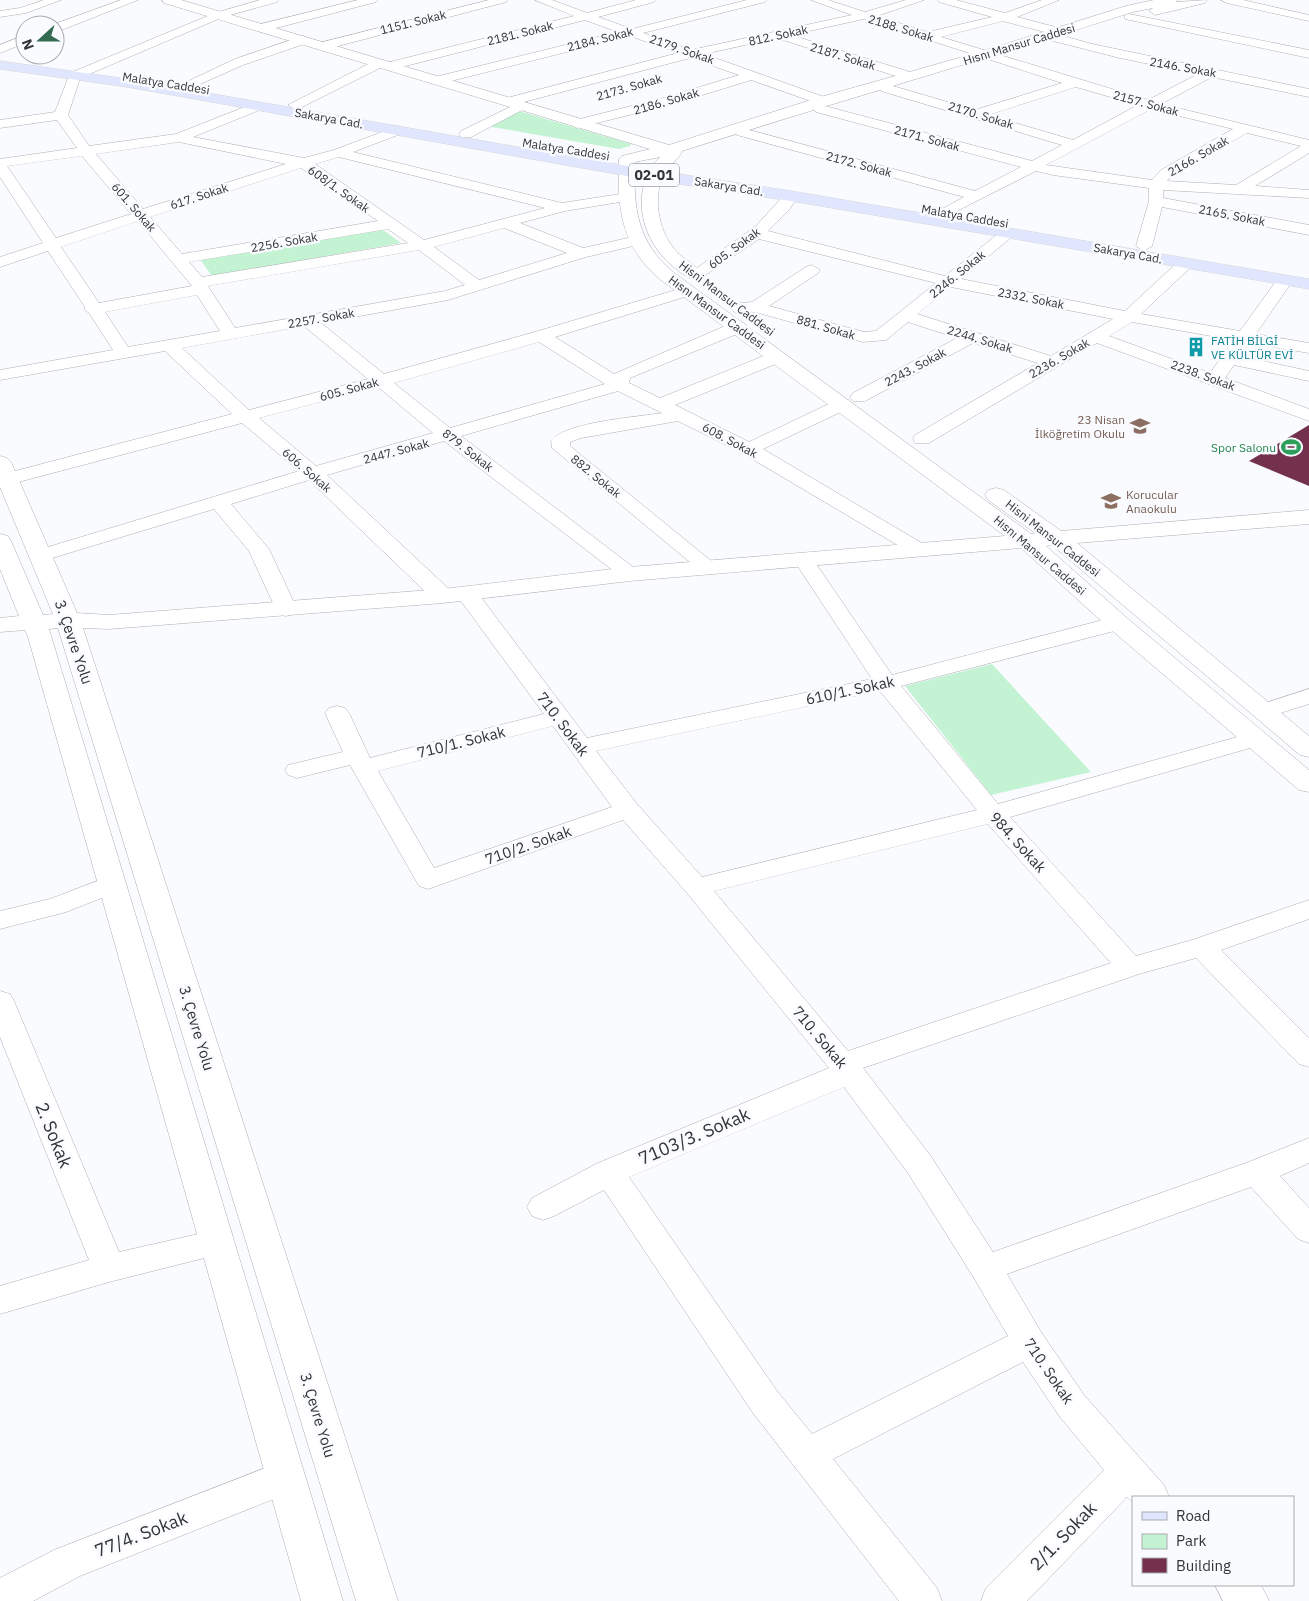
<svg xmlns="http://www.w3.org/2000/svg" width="1309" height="1601" font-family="'IBM Plex Sans',sans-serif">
  <rect width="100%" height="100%" fill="#f9fbff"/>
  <g fill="#c3f3d3">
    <path d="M515 112H522L631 144 630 146 619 149 492 127V124Z"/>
    <path d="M379 227 401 243 212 276 199 258Z"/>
    <path d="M992 664 1091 772 991 795 905 686Z"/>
  </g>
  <path fill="#73314d" d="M1309 425V486L1249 461Z"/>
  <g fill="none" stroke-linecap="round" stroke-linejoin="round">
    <defs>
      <g id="street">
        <path d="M44 0H61L26 13 0 17V11L20 8Z"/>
        <path d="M121 0H138L59 31 55 32V25H52Z"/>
        <path d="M260 0H279L277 2 223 17 80 78 68 115 89 146 176 134 257 102 262 103 264 106 262 109 193 137 304 158 334 150 398 126 405 130 403 133 353 152 562 203 627 193 632 194 634 197 632 200 565 211 520 223 583 248 637 236 642 238 645 241 642 244 586 257 448 300 321 323 384 374 535 332 682 288H694L696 291 694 294 555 337 614 374 732 323H744L746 327 744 331 630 378 629 383 660 398 771 353H783L786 357 783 361 675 405 749 442 837 400H849L852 404 849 408 763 449 925 545 928 549 925 553 918 555 911 553 742 453 678 421 581 438 570 442V446L720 568 716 572 709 574 702 572 552 448 551 441C564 422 638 417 662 413L618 391 461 436 637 570 641 574 637 578 630 580 623 578 444 441 327 475 451 591 454 596 451 601 443 602 435 601 309 480 231 504 269 549 297 609 294 614 286 616 278 614 249 551 214 509 49 559 42 561 35 559 32 555 35 551 299 471 242 423 7 485 0 483V475L232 414 165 351 0 380V370L113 350 89 313 84 309 85 307 48 251 0 267V257L43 243 0 177V159L77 148 57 120 0 128V120L55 112 70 73 215 13ZM179 142 286 164 143 209 96 154ZM82 156 131 214 56 238 7 166ZM339 157 545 208 424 240 315 164ZM301 168 378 221 182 254 150 217ZM138 221 192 286 99 303 61 247ZM504 228 567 253 479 280 434 247ZM388 229 408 243 202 277 189 262ZM419 250 465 285 445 291 235 328 208 286ZM197 295 220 331 128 347 105 312ZM304 326 368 379 249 410 182 348ZM539 342 605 384 450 428 394 383ZM378 387 433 433 316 466 259 418Z"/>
        <path d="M358 0H378L376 2 261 32 255 28 257 25Z"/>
        <path d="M489 0H508L506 2 323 50 317 46 319 43Z"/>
        <path d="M535 0H552L587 13 636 0H656L654 2 598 17 632 29 747 0H767L765 2 643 33 691 50 852 15 811 0H828L865 12 906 0H924L877 16 928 32 992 17 939 2 937 0H956L1005 13 1042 0H1059L1017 17 1063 29 1065 32 1060 35 1092 44 1309 89V97L1212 77 1161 104 1309 140V153L1255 186 1309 190V198L1163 190V198L1309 225V235L1162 207 1152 246 1144 251 1136 246 1149 201V188L1053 175 1036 171 947 216 940 212 942 209 964 197 737 135 735 132 742 128 975 191 1021 167 816 112 814 109 821 105 1032 161 1062 145 881 91 880 88 886 84 975 110 1062 83 864 19 791 35 913 73 915 76 913 79H905L777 38 704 54 827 98 829 101 827 104 822 105 751 80 677 103 577 128 570 124 572 121 667 97 739 75 690 58 520 103H528L530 106 471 137H461L459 134 461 131 518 103 503 105 501 102 503 99 678 53 630 36 439 84 433 80 435 77 618 32 585 20 390 70 384 66 300 108 295 109 288 105 376 60H384L386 63 574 16ZM1003 21 1056 35 1051 38 1053 41 1120 58 1198 74 1148 100 941 37ZM1076 87 1138 105 1073 140 988 115ZM1151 109 1233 129 1161 170 1152 180 1046 165ZM1247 133 1301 146 1236 185 1167 181 1171 176Z"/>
        <path d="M1221 0H1243L1309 15V21L1227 3Z"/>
        <path d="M1129 14 1309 50V58L1125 19V15Z"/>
        <path d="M25 35V43L0 53V45Z"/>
        <path d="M303 36 309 40 307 43 243 65 189 89H179L178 86 235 59Z"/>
        <path d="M791 192 798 196 789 210 768 231 945 276 1003 230H1013L1016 233 1013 236 961 279 1125 311 1180 260H1192L1194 263 1192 266 1141 314 1240 331 1279 277H1291L1293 280 1256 334 1309 343V353L1249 343 1240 356 1309 371V381L1234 365 1225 378 1309 409V421L1097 343 929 443H915L913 439 915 435 1038 363 973 343 865 401H853L850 397 853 393 957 338 908 322 886 340 863 342 755 312H734L732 308 734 304 752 302 806 267 812 265 820 270 818 273 769 306 864 332 876 331 936 283 759 239 701 278H689L687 275 756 226 786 193ZM951 287 1113 319 1051 356 917 314ZM1132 322 1234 340 1210 373 1109 336Z"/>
        <path d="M803 553 810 555 892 675 1118 616 1126 618 1129 623 1126 628 901 686 998 804 1248 734 1256 732 1264 734 1268 739 1264 744 1010 817 1136 956 1192 940 1309 900V919L1221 950 1309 1038V1067L1299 1064 1196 958 1139 974 863 1068 930 1155 993 1252 1246 1163 1309 1138V1163L1280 1176 1309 1208V1243L1298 1239 1251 1187 1007 1274 1041 1332 1084 1395 1164 1485 1169 1497H1133V1503L1127 1497 1027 1601H981L986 1588 1104 1470 1060 1417 1023 1362 833 1459 937 1588 942 1601H899L753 1413 604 1190 554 1216 543 1220 532 1216 527 1207 532 1198 598 1163 829 1068 687 893 623 820 428 889 419 886 350 765 297 778 288 775 285 770 288 765 343 752 325 713 329 708 337 706 345 708 349 713 370 758 544 714 455 593 458 588 466 587 474 588 587 738 872 679 793 559 796 555ZM880 691 977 810 702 877 637 804 596 751ZM553 726 612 807 434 868 378 771ZM988 824 1111 963 848 1051 714 891ZM844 1087 908 1173 974 1278 1008 1336 812 1434 777 1391 629 1177Z"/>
        <path d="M1309 689V704L1264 718 1256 716 1252 711 1256 706Z"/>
        <path d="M113 875 122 878 126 884 122 890 66 912 0 929V911L50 899Z"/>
        <path d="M0 991 10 994 14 1001 119 1252 216 1230 228 1234 232 1243 228 1252 109 1282 0 1314V1286L89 1260 0 1037Z"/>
        <path d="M286 1460 299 1465 304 1477 299 1489 80 1576 33 1601H0V1578L54 1550Z"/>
        <path d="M1215 1585H1261L1269 1601H1223Z"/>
      </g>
      <path id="secondary" d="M162 0H181L669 145 817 98 980 52 1126 6 1154 0H1177L1176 2 1207 0 1205 3 1155 15 1149 11 1153 8 1133 12C983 60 832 103 682 151 680 159 666 166 662 177 653 202 659 234 678 253 685 260 696 265 702 273L699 277C689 279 683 275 675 268 641 242 628 190 660 157L635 162C633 207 637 242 673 272L1031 534 1035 533 988 500 985 495 988 490 996 488 1004 490 1061 531 1309 510V524L1077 543 1309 736V757L1300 755 1052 545 1046 546 1127 618 1309 770V792L1299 790 1109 628 1021 548 630 581 443 603 109 629 83 628 398 1601H356L58 628 49 629 343 1601H301L28 637 25 630 0 632V618L19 616 0 569V534L8 536 11 541 43 615 53 614 0 487V456L7 458 11 462 77 613 109 615 443 589 630 567 1005 536 661 280C621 247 617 208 619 159L622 156 650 149 164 3Z"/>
      <path id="primary" d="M0 61 127 79 627 166 791 191 1309 279V289L791 201 627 176 127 87 0 69Z"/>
    </defs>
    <use href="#street" stroke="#adafb3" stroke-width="1"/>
    <use href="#secondary" stroke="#adafb3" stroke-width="1"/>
    <use href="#primary" stroke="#d6d6d7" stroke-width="1"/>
    <use href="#street" fill="#fff" fill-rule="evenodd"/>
    <use href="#secondary" fill="#fff" fill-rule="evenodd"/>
    <use href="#primary" fill="#e0e6fe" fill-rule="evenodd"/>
  </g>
  <defs>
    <symbol id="building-bare" viewBox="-9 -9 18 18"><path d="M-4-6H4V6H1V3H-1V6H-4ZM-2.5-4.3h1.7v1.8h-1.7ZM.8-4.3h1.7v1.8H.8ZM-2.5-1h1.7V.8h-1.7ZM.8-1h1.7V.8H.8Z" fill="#0f9aa8" stroke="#f9fbff" stroke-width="2.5" paint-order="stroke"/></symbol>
    <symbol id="school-bare" viewBox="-9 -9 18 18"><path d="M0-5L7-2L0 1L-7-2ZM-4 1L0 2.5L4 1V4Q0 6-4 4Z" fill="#8d6e63" stroke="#f9fbff" stroke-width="2.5" paint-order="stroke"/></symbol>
    <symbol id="stadium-bare" viewBox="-9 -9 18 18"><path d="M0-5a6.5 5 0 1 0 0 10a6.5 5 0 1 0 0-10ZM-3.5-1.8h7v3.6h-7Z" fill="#2e9e5b" stroke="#f9fbff" stroke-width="2.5" paint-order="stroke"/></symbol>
  </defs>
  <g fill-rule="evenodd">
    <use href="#building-bare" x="1182" y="333" width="28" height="28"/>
    <use href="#school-bare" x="1126" y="412" width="28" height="28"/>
    <use href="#stadium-bare" x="1277" y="433" width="28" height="28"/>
    <use href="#school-bare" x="1097" y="487" width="28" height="28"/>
  </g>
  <g text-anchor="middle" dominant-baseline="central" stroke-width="5" stroke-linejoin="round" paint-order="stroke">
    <g font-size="12" fill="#333435" stroke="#f9fbff">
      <text transform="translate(413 22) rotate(-14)">1151. Sokak</text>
      <text transform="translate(901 28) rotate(17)">2188. Sokak</text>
      <text transform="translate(520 33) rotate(-14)">2181. Sokak</text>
      <text transform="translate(778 35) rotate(-12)">812. Sokak</text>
      <text transform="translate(600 39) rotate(-14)">2184. Sokak</text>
      <text transform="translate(1019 44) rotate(-17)">Hısnı Mansur Caddesi</text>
      <text transform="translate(682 49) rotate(19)">2179. Sokak</text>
      <text transform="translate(843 56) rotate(17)">2187. Sokak</text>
      <text transform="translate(1183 67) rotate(10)">2146. Sokak</text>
      <text transform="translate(166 83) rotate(9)">Malatya Caddesi</text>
      <text transform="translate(629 87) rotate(-16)">2173. Sokak</text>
      <text transform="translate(666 101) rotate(-16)">2186. Sokak</text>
      <text transform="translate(1146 103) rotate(15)">2157. Sokak</text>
      <text transform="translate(981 115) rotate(17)">2170. Sokak</text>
      <text transform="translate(329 118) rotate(10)">Sakarya Cad.</text>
      <text transform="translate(927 138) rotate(15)">2171. Sokak</text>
      <text transform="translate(566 149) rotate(9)">Malatya Caddesi</text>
      <text transform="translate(1198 156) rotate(-30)">2166. Sokak</text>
      <text transform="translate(859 164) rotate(15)">2172. Sokak</text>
      <text transform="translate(729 186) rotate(9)">Sakarya Cad.</text>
      <text transform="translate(339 189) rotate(35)">608/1. Sokak</text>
      <text transform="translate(199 196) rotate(-18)">617. Sokak</text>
      <text transform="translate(134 207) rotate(49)">601. Sokak</text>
      <text transform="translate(1232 215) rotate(11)">2165. Sokak</text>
      <text transform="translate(965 216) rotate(10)">Malatya Caddesi</text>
      <text transform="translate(284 242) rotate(-10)">2256. Sokak</text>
      <text transform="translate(734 248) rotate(-36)">605. Sokak</text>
      <text transform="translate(1128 253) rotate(10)">Sakarya Cad.</text>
      <text transform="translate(957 274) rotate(-39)">2246. Sokak</text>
      <text transform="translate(727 298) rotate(37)">Hisni Mansur Caddesi</text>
      <text transform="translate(1031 298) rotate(11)">2332. Sokak</text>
      <text transform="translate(717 312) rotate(36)">Hısnı Mansur Caddesi</text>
      <text transform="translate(321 318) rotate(-10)">2257. Sokak</text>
      <text transform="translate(826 327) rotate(16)">881. Sokak</text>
      <text transform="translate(980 339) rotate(17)">2244. Sokak</text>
      <text transform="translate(1059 358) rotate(-30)">2236. Sokak</text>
      <text transform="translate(915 367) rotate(-28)">2243. Sokak</text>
      <text transform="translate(1203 375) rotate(20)">2238. Sokak</text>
      <text transform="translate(349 389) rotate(-15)">605. Sokak</text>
      <text transform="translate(730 440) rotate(28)">608. Sokak</text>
      <text transform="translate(468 450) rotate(38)">879. Sokak</text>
      <text transform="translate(396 451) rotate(-15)">2447. Sokak</text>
      <text transform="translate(307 470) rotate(41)">606. Sokak</text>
      <text transform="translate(596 476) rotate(39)">882. Sokak</text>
      <text transform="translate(1053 538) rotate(38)">Hisni Mansur Caddesi</text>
      <text transform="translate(1040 555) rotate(40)">Hısnı Mansur Caddesi</text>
    </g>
    <g font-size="12" fill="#0d838f" stroke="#f9fbff" text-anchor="start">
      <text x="1211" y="340">FATİH BİLGİ<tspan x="1211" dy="14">VE KÜLTÜR EVİ</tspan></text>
    </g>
    <g font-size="12" fill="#785e54" stroke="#f9fbff" text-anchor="end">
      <text x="1125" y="419">23 Nisan<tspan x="1125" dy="14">İlköğretim Okulu</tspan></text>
      <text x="1126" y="494" text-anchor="start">Korucular<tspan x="1126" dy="14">Anaokulu</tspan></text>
    </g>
    <g font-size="12" fill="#27864d" stroke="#f9fbff" text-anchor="end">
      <text x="1276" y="447">Spor Salonu</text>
    </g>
    <rect fill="#f9fbff" stroke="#6e7072" stroke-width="1" x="629" y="163.5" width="50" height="23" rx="4"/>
    <g font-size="14" font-weight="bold" fill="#333435">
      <text x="654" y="175">02-01</text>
    </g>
    <g font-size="15" fill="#333435" stroke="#f9fbff">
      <text transform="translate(74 642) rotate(71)">3. Çevre Yolu</text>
      <text transform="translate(850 690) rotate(-12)">610/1. Sokak</text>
      <text transform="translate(563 724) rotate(53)">710. Sokak</text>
      <text transform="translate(461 742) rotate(-14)">710/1. Sokak</text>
      <text transform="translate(1018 842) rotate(48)">984. Sokak</text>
      <text transform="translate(528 845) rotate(-19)">710/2. Sokak</text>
      <text transform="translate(197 1028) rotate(73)">3. Çevre Yolu</text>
      <text transform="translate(820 1037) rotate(50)">710. Sokak</text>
      <text transform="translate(1049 1371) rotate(56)">710. Sokak</text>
      <text transform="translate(318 1415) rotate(73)">3. Çevre Yolu</text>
    </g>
    <g font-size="18" fill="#333435" stroke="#f9fbff">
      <text transform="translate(54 1135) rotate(68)">2. Sokak</text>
      <text transform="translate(694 1136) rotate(-23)">7103/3. Sokak</text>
      <text transform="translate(141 1534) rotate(-21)">77/4. Sokak</text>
      <text transform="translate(1063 1536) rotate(-46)">2/1. Sokak</text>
    </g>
  </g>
  <rect x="1132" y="1496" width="162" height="90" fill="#f9fbff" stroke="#aaabae"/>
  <rect x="1142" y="1512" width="25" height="8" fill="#e0e6fe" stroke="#aaabae"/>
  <text x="1176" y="1521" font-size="15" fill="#333435">Road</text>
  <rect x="1142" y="1534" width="25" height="15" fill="#c3f3d3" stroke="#aaabae"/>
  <text x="1176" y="1546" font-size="15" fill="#333435">Park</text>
  <rect x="1142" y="1558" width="25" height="15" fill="#73314d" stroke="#aaabae"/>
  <text x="1176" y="1571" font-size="15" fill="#333435">Building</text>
  <g transform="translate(40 40) rotate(249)"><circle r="24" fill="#f9fbff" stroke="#aaabae"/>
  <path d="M0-4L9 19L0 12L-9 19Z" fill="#346b51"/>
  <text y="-8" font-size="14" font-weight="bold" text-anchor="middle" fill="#333435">N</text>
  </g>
</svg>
